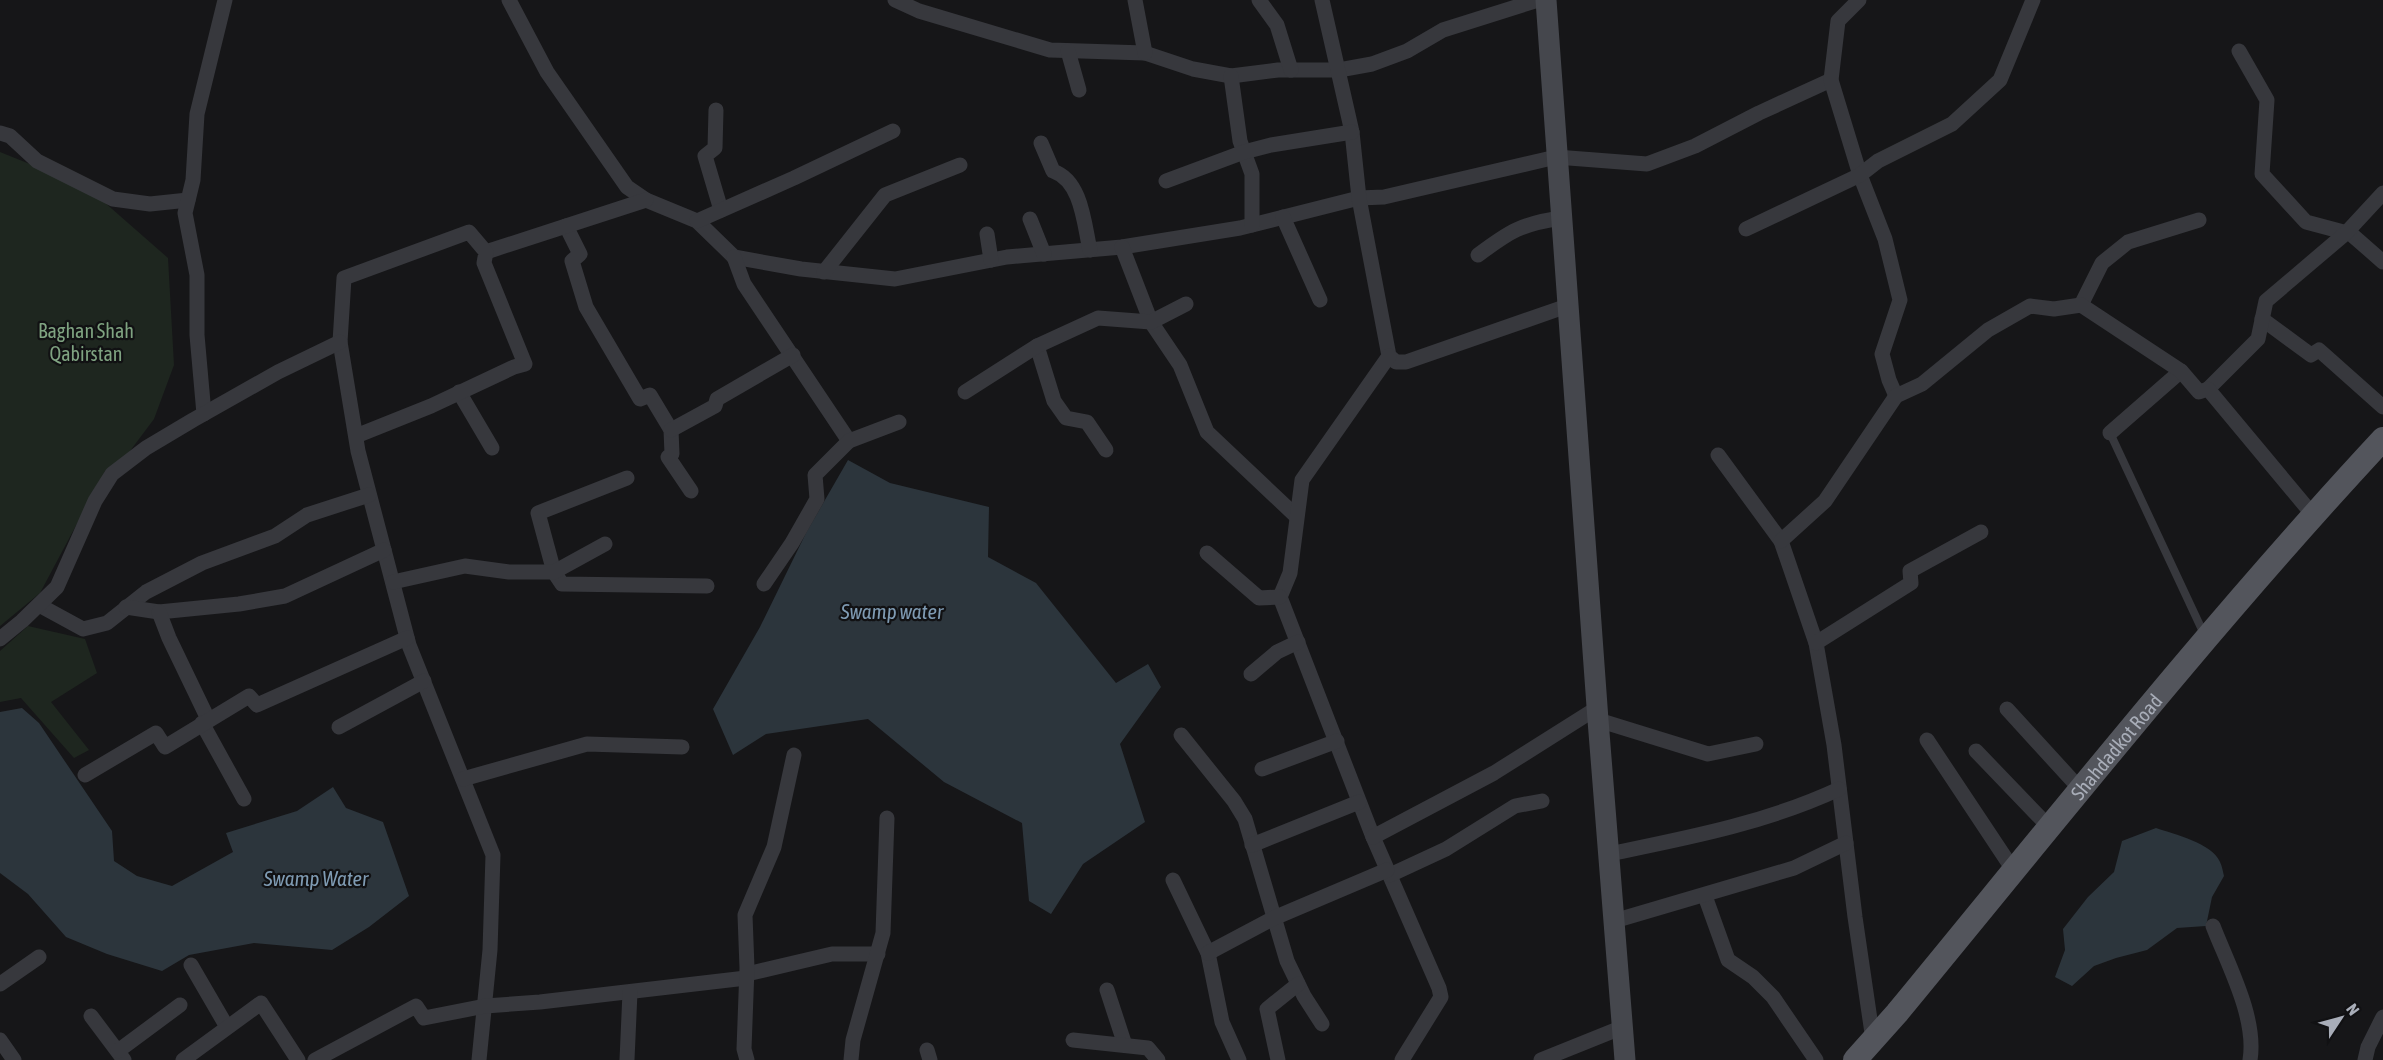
<svg xmlns="http://www.w3.org/2000/svg" width="2383" height="1060" font-family="'Asap Condensed',sans-serif">
  <rect width="100%" height="100%" fill="#161618"/>
  <g fill="#1e261f">
    <path d="M0 152 87 187 168 258 174 365 154 419 127 455 105 471 40 593 0 626Z"/>
    <path d="M28 626 85 639 97 673 51 702 89 750 74 758 21 698 0 702V651Z"/>
  </g>
  <g fill="#2c353c">
    <path d="M848 460 890 483 989 507 988 557 1036 583 1116 683 1148 664 1161 687 1120 744 1145 822 1083 864 1051 914 1029 901 1022 823 944 782 868 719 766 734 733 755 713 709 760 627 806 533Z"/>
    <path d="M22 708 39 723 112 831 114 861 137 876 172 886 233 852 226 833 297 811 333 787 346 808 383 822 409 896 369 927 332 950 254 943 189 955 162 971 107 954 66 937 28 894 0 873V712Z"/>
    <path d="M2156 828C2174 834 2212 843 2220 862 2222 866 2223 872 2224 876L2212 897 2206 926 2177 928 2147 950 2116 958 2094 966 2072 986 2055 977 2065 950 2063 929 2088 897 2114 872 2122 841Z"/>
  </g>
  <g fill="none" stroke-linecap="round" stroke-linejoin="round">
    <path stroke="#37383d" stroke-width="8" d="M2110 433 2204 634"/>
    <g stroke="#37383d" stroke-width="15">
      <path d="M509 0 547 72 627 187 646 200 697 221 734 257 801 269 895 279 1007 257 1122 247 1240 228 1359 198 1384 197 1556 157 1647 164 1695 146 1759 113 1831 80"/>
      <path d="M895 0 919 11 1050 50 1145 53 1193 69 1231 76 1278 70H1339L1372 64 1407 51 1443 30 1538 0"/>
      <path d="M1135 0 1145 53"/>
      <path d="M1259 0 1277 25 1291 70"/>
      <path d="M1322 0 1352 132 1359 198 1389 356 1396 362H1406L1567 306"/>
      <path d="M1859 0 1838 21 1831 80 1860 175 1885 239 1900 300 1882 354 1889 380 1896 396"/>
      <path d="M1068 51 1079 90"/>
      <path d="M2239 51 2267 100 2262 174 2306 222 2351 234 2383 262"/>
      <path d="M1231 76 1240 141 1252 174V225"/>
      <path d="M716 110 715 148 705 156 721 210"/>
      <path d="M0 133 10 136 37 161 113 199 150 204 188 200"/>
      <path d="M1041 143 1053 171C1082 181 1084 224 1090 250"/>
      <path d="M1166 181 1244 152 1271 145 1352 132"/>
      <path d="M1283 217 1320 300"/>
      <path d="M1030 219 1044 254"/>
      <path d="M697 221 794 178 893 131"/>
      <path d="M566 226 580 254 572 261 586 307 640 399 650 395 671 430 672 454 668 457 691 491"/>
      <path d="M1746 229 1860 175 1878 161 1952 124 2000 80 2033 0"/>
      <path d="M987 234 991 260"/>
      <path d="M1122 247 1151 322 1180 365 1207 432 1296 516"/>
      <path d="M486 252 646 200"/>
      <path d="M1478 255C1510 231 1521 224 1561 218"/>
      <path d="M734 257 744 284 849 441"/>
      <path d="M824 272 885 195 960 165"/>
      <path d="M2081 305 2102 263 2128 242 2199 220"/>
      <path d="M2262 319 2311 355 2319 350 2383 407"/>
      <path d="M1037 346 1054 401 1066 418 1087 422 1106 450"/>
      <path d="M1389 356 1302 480 1290 573 1280 597 1373 837 1439 988 1441 997 1402 1060"/>
      <path d="M2208 389 2258 339 2266 301 2346 233 2383 193"/>
      <path d="M459 392 492 448"/>
      <path d="M965 392 1037 346 1098 318 1151 322 1186 304"/>
      <path d="M204 414 197 335V275L185 213 193 180 197 114 225 0"/>
      <path d="M671 430 715 406 717 399 793 355"/>
      <path d="M2110 433 2181 371"/>
      <path d="M356 436 431 406 514 367 525 364 484 263 486 252 469 232 344 278 340 342 358 451 409 645 493 855 490 950 479 1060"/>
      <path d="M1718 455 1781 541 1816 643 1834 745 1855 917 1873 1040"/>
      <path d="M627 478 538 513 554 572 562 584 707 586"/>
      <path d="M1781 541 1825 501 1896 396 1922 384 1988 330 2030 306 2054 309 2081 305 2181 371 2199 392 2208 389 2313 515"/>
      <path d="M1207 553 1259 598 1280 597"/>
      <path d="M393 582 465 566 509 572H554L605 544"/>
      <path d="M764 584 792 543 817 499 815 475 849 441 899 422"/>
      <path d="M39 605 83 629 107 623 146 592 202 563 275 536 307 515 369 495"/>
      <path d="M126 607 159 612 239 604 285 596 384 550"/>
      <path d="M159 612 169 638 208 719"/>
      <path d="M0 639 22 621 57 587 95 501 112 474 146 448 193 420 278 372 340 342"/>
      <path d="M1816 643 1911 583 1910 571 1981 532"/>
      <path d="M1251 674 1277 652 1298 642"/>
      <path d="M2007 709 2081 790"/>
      <path d="M1598 720 1708 754 1756 744"/>
      <path d="M202 723 244 799"/>
      <path d="M339 727 424 681"/>
      <path d="M1181 735 1234 801 1245 819 1287 961 1304 996 1322 1024"/>
      <path d="M1927 740 2014 871"/>
      <path d="M1976 751 2050 828"/>
      <path d="M1262 769 1337 741"/>
      <path d="M85 775 156 733 165 747 249 696 257 705 407 638"/>
      <path d="M463 779 587 744 682 747"/>
      <path d="M1373 837 1494 773 1597 708"/>
      <path d="M1252 845 1359 802"/>
      <path d="M1609 854C1687 838 1766 823 1839 789"/>
      <path d="M1390 875 1446 849 1515 806 1542 801"/>
      <path d="M1173 880 1208 953 1222 1022 1239 1060"/>
      <path d="M1705 896 1728 960 1753 977 1773 997 1816 1060"/>
      <path d="M1614 921 1794 868 1846 843"/>
      <path d="M2213 926C2228 965 2257 1018 2250 1060"/>
      <path d="M1208 953 1274 918 1387 870"/>
      <path d="M191 965 227 1027"/>
      <path d="M747 974 832 954H878"/>
      <path d="M0 984 39 957"/>
      <path d="M1107 990 1125 1045"/>
      <path d="M91 1016 124 1060"/>
      <path d="M0 1040 14 1060"/>
      <path d="M1073 1040 1148 1048 1158 1060"/>
      <path d="M927 1050 930 1060"/>
      <path d="M118 1051 180 1005"/>
      <path d="M183 1060 261 1003 298 1060"/>
      <path d="M315 1060 416 1006 424 1018 485 1006 540 1002 746 978"/>
      <path d="M627 1060 630 992"/>
      <path d="M747 1060 744 1049 747 968 745 915 774 847 794 755"/>
      <path d="M851 1060 853 1040 883 933 887 818"/>
      <path d="M1278 1060 1267 1009 1298 984"/>
      <path d="M1541 1060 1623 1027"/>
      <path d="M2365 1060 2368 1047 2383 1017"/>
    </g>
    <path stroke="#45474d" stroke-width="21" d="M1546 0 1598 720 1625 1060"/>
    <path stroke="#53555c" stroke-width="24" id="s1" d="M1855 1060 1897 1013C2056 820 2212 623 2383 439"/>
  </g>
  <g text-anchor="middle" dominant-baseline="central" stroke-width="4.5" stroke-linejoin="round" paint-order="stroke">
    <g font-size="20" fill="#7fa381" stroke="#111113">
      <text x="86" y="330">Baghan Shah<tspan x="86" dy="23">Qabirstan</tspan></text>
    </g>
    <g font-size="20" fill="#a8adb8" stroke="#111113">
      <text stroke="none"><textPath href="#s1" startOffset="408">Shahdadkot Road</textPath></text>
    </g>
    <g font-size="21" font-style="italic" fill="#7f9bb3" stroke="#111113">
      <text x="892" y="611">Swamp water</text>
      <text x="316" y="878">Swamp Water</text>
    </g>
  </g>
  <g transform="translate(2341 1018) rotate(54)" stroke="#111113" stroke-width="4.5" paint-order="stroke">
  <path d="M0-4.5L10 22L0 15L-10 22Z" fill="#a8adb8"/>
  <text y="-9" font-size="16" font-weight="bold" text-anchor="middle" fill="#a8adb8">N</text>
  </g>
</svg>
